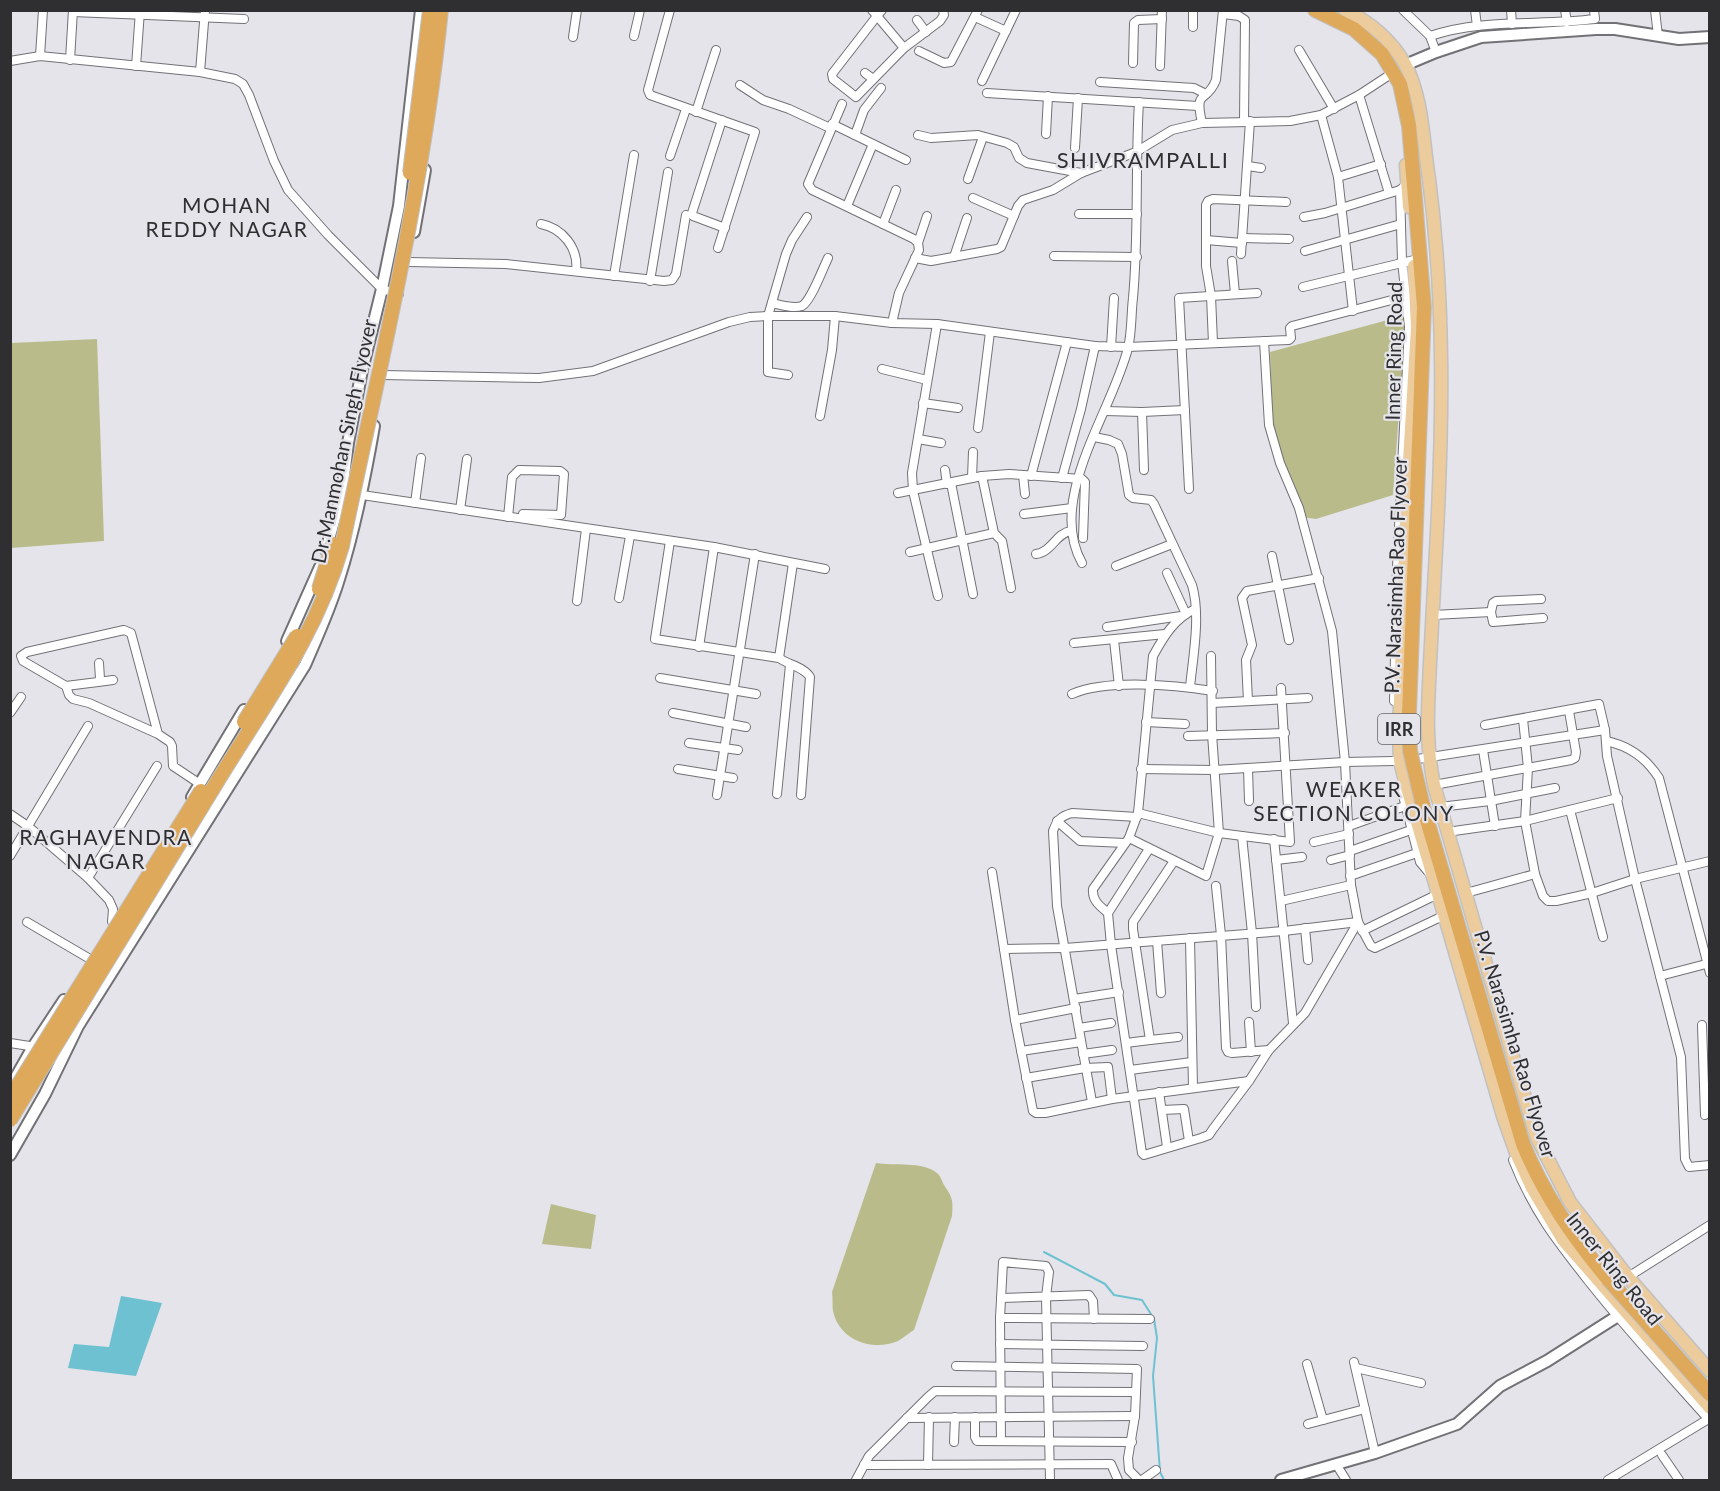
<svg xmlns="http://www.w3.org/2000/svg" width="1720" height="1491" font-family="Lato,sans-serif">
  <rect width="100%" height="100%" fill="#e4e4ea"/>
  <g fill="#b9bc8a">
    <path d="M1406 315 1393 495 1316 519 1301 517 1273 440 1270 352Z"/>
    <path d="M97 339 104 541 11 548V343Z"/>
    <path d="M876 1163C893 1166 923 1161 937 1173 940 1175 942 1181 944 1185 953 1198 953 1201 952 1216L914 1330C909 1333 903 1338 898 1341 872 1352 839 1340 833 1311 832 1305 833 1298 832 1292Z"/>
    <path d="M551 1204 596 1215 591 1249 542 1244Z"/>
  </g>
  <path fill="#6dc1d0" d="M121 1296 162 1303 136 1376 68 1368 74 1344 109 1347Z"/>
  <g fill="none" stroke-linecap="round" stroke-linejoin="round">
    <path stroke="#6dc1d0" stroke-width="2" d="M1044 1252 1105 1284 1114 1295 1142 1300 1154 1319 1157 1338 1153 1376 1160 1472 1164 1480"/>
    <defs>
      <g id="street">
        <path d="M670 10 648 90 650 95 755 132 718 248"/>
        <path d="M872 10 877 16 832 74 833 79 856 97 904 48 877 16 882 10"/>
        <path d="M1403 10 1430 36 1436 52"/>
        <path d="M1475 10 1477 26"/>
        <path d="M1511 10 1512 24"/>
        <path d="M1565 10 1567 22"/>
        <path d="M1655 10 1658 36"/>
        <path d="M73 12 244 19"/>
        <path d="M1223 14 1239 16 1245 20 1244 121"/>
        <path d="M975 17 1006 31"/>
        <path d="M917 20 926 32"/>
        <path d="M1193 27V10"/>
        <path d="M634 36 640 10"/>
        <path d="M1430 36C1483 18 1541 26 1595 19L1594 10"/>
        <path d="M573 37 577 10"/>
        <path d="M904 48 940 21 944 15 943 10"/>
        <path d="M1299 50 1334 109"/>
        <path d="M919 51 944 63 951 62 978 10"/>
        <path d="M40 56 43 10"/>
        <path d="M70 60 73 10"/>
        <path d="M10 61 40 56 200 72 235 79 243 84 249 95 274 161 288 190 328 235 382 289 399 294"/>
        <path d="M1133 63 1134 23 1138 20 1162 19"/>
        <path d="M136 66 140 11"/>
        <path d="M1160 66 1162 10"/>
        <path d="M200 72 205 10"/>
        <path d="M865 73 873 79"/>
        <path d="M982 81 1016 10"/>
        <path d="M1100 82 1194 88 1206 94"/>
        <path d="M740 85 763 100 789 109 830 128"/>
        <path d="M987 93 1198 106"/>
        <path d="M1359 95 1389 193"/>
        <path d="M842 104 808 184 812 190 914 239 918 243 919 250 899 293 892 323"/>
        <path d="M696 112 716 50"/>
        <path d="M1321 115 1338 177 1353 311"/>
        <path d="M722 120 692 213 693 216 725 228"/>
        <path d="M1202 123C1194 87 1206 105 1216 80L1223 10"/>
        <path d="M832 124 906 160"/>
        <path d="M1046 134 1048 96"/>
        <path d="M855 135 864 110 881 88"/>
        <path d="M918 135 931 138 978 135 1007 143 1014 147 1019 158 1027 163 1081 173"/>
        <path d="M1075 148 1078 98"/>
        <path d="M670 156 686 109"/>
        <path d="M1248 166 1261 168"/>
        <path d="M1338 177 1381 164"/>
        <path d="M968 179 983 137"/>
        <path d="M973 198 1014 216"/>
        <path d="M847 206 873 144"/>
        <path d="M1079 214H1137"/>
        <path d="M1304 217 1325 213 1400 190"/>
        <path d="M541 224C562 228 579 248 576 271"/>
        <path d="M883 224 896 190"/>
        <path d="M1242 238 1289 239"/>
        <path d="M1206 240 1242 243"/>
        <path d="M918 243 927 216"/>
        <path d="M1305 251 1401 224"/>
        <path d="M1241 254 1250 121"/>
        <path d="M1054 256 1137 257"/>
        <path d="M954 257 967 218"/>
        <path d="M915 258 931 261 997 249 1001 247 1018 206 1023 200 1053 190 1081 173 1136 152 1172 130 1202 123 1290 121 1321 115 1359 95 1391 74"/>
        <path d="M1232 261 1235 294"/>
        <path d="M408 262 506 264 664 281 672 280 676 274 686 215"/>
        <path d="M614 276 634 155"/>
        <path d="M650 281 668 172"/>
        <path d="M1303 287 1414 260"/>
        <path d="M772 303C781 305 793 309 802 306 811 301 823 268 828 258"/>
        <path d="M937 324 912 473 913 491 938 596"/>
        <path d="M1264 341 1269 425 1280 463 1299 508 1332 631 1345 762 1351 885 1358 922 1371 946 1375 948 1445 915"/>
        <path d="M1213 343 1211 296 1206 266V205L1208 201 1213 199 1286 202"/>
        <path d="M1111 347 1114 298"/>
        <path d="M882 369 927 380"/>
        <path d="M383 375 539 378 593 371 729 322 750 317 768 316H835L892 323 937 324 1095 346 1128 347 1289 340 1291 338 1290 328 1292 326 1407 296"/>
        <path d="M788 375 768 372V316L786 254 792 240 807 217"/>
        <path d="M923 403 958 408"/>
        <path d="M1105 411 1142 412 1185 410"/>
        <path d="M1142 412 1144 470"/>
        <path d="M820 416 832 350 835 316"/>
        <path d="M978 428 990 332"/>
        <path d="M1094 437 1109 440 1118 444 1122 454 1129 495 1133 498 1151 500 1154 504 1192 585C1201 615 1193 657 1190 687"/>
        <path d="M918 439 941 443"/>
        <path d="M945 470 947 484"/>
        <path d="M1023 475 1025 494"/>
        <path d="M982 476 994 533"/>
        <path d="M1031 476 1067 342"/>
        <path d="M972 478 973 452"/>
        <path d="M1062 478 1081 409 1095 346"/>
        <path d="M951 483 973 594"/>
        <path d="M1189 489 1179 298 1257 293"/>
        <path d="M898 493 982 476 1009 474 1082 479 1085 482 1083 538"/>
        <path d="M362 495 714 547 825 569"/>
        <path d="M415 503 421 458"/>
        <path d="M460 510 467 459"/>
        <path d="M1024 514 1072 508"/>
        <path d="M508 517 512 477 519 470 560 471 564 474 561 515 523 514"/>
        <path d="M670 541 655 639 779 658C789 665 804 667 810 677L801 795"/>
        <path d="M910 552 994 533 1002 541 1011 588"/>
        <path d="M1036 554C1052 552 1056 533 1071 531"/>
        <path d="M1272 556 1289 640"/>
        <path d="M1082 563C1046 499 1112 412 1128 348 1132 332 1131 314 1133 298 1139 233 1135 168 1139 102"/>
        <path d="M1116 566 1172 544"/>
        <path d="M1167 573 1186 614"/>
        <path d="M619 598 630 536"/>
        <path d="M1541 599 1496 601 1493 603 1491 612 1493 622 1543 618"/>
        <path d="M577 601 586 529"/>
        <path d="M1433 615 1491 612"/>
        <path d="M1107 627 1181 616"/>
        <path d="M1114 640 1119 686"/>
        <path d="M1074 643 1165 634"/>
        <path d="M699 647 714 547"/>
        <path d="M779 658 793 563"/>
        <path d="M660 678 756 694"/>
        <path d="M98 682 113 680"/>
        <path d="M66 686 98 682 100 679 99 663"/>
        <path d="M1072 694C1107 679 1174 685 1213 691"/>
        <path d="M1248 701 1246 660 1252 645 1242 598 1247 591 1319 578"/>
        <path d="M1394 701 1397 567 1409 327 1402 261 1400 190 1407 184"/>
        <path d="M1212 703 1308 698"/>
        <path d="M10 713 21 697"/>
        <path d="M673 713 746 727"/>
        <path d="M1523 719 1528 768 1525 821 1535 874 1543 896 1548 901H1556L1592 893 1635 879 1710 861"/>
        <path d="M1146 722 1185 724"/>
        <path d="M1485 725 1599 704 1605 730 1607 756 1635 879 1660 976"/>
        <path d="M158 734 131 633 124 630 27 652 21 656 23 661 66 686 69 695 73 699 89 703 158 734 170 742 172 746 173 766 200 784"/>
        <path d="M1188 736 1285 733"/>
        <path d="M1606 741C1630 746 1646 758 1659 778L1710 973"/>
        <path d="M689 743 738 750"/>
        <path d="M1483 750 1495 826"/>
        <path d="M1411 760 1605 730"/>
        <path d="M1248 768 1249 801"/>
        <path d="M678 769 733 778"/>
        <path d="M1141 769 1214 770 1345 762 1394 761"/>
        <path d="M1400 784 1420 862 1430 874"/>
        <path d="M1434 785 1571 760 1575 758 1576 752 1569 711"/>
        <path d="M777 794 790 665"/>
        <path d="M717 795 755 554"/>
        <path d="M1440 807 1490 801 1555 788"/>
        <path d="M1570 810 1603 937"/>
        <path d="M1138 813 1219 833 1290 842 1281 688"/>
        <path d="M10 814 29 827 88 878 109 900 113 909 112 922 120 927"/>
        <path d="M1057 821 1080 841 1125 843"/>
        <path d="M1349 826 1405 806"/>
        <path d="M1447 832 1525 821 1618 798"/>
        <path d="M1242 836 1252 933 1256 1007"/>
        <path d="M1129 838 1206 876 1219 833 1212 734 1211 656"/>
        <path d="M1274 839 1293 1023"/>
        <path d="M1314 842 1349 834"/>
        <path d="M1149 849 1108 913 1111 945 1142 1153 1144 1155 1201 1138 1209 1135 1213 1129 1249 1081 1269 1050 1305 1013 1358 922"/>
        <path d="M1350 851 1411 830"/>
        <path d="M10 856 88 726"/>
        <path d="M1276 860 1302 857"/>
        <path d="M1331 860 1350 855"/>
        <path d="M992 872 1015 1020 1033 1111 1036 1113H1045L1112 1099 1249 1081"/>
        <path d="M1350 876 1417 853"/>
        <path d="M88 878 157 766"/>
        <path d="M1216 886 1221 935 1226 1048 1228 1052 1232 1053 1269 1050"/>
        <path d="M1466 893 1535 874"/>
        <path d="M1281 901 1351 885"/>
        <path d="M1108 913C1100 906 1092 901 1093 889L1129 838 1138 813 1153 656C1164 636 1174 619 1195 609"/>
        <path d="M27 922 90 959"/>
        <path d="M1305 928 1308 960"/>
        <path d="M1362 931 1438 894"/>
        <path d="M1190 938 1193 1088"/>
        <path d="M1157 941 1161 993"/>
        <path d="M1004 949 1065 948 1284 931 1358 922"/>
        <path d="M1710 963 1660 976 1681 1057 1685 1159 1689 1167 1710 1165"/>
        <path d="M1074 999 1119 992"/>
        <path d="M1015 1020 1076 1008"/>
        <path d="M1249 1022 1251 1052"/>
        <path d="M1702 1025 1705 1115"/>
        <path d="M1079 1028 1111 1023"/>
        <path d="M1150 1040 1178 1037"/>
        <path d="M10 1043 36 1047"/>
        <path d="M1126 1043 1150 1040 1133 929V922L1174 861"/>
        <path d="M1021 1051 1081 1042"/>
        <path d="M1083 1054 1112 1050"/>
        <path d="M1130 1070 1192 1062"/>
        <path d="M1026 1078 1085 1068 1108 1067 1112 1099"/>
        <path d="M1159 1092 1167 1147"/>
        <path d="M1092 1102 1057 906 1053 831C1057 820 1061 816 1072 813L1137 817"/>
        <path d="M1162 1110 1184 1109 1189 1141"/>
        <path d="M1513 1160C1533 1211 1557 1241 1590 1283 1628 1331 1669 1375 1710 1421"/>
        <path d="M1628 1277 1710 1225"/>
        <path d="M1001 1298 1089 1295 1093 1301 1094 1319"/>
        <path d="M1000 1318 1150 1319"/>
        <path d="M1000 1344 1143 1346"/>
        <path d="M1354 1362 1375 1453"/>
        <path d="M1307 1364 1323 1420"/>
        <path d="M956 1366 1137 1369 1135 1416 1128 1458 1129 1470 1139 1480"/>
        <path d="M1356 1368 1421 1383"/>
        <path d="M975 1417V1437L977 1441 1132 1442"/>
        <path d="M907 1418 1135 1416"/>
        <path d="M1308 1424 1365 1409"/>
        <path d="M1001 1441 1000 1318 1003 1262 1046 1266 1049 1272 1046 1297 1050 1480"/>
        <path d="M954 1442 955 1417"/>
        <path d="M1662 1455 1679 1480"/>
        <path d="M1336 1464 1346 1480"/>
        <path d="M864 1465 1111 1464 1118 1480"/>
        <path d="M928 1465 929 1417"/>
        <path d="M856 1480 869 1456 928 1397 935 1391 1136 1392"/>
        <path d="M1142 1480 1156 1470"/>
        <path d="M1608 1480 1710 1418"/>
      </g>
      <g id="secondary">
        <path d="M1405 65 1436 52 1481 37 1596 29H1615L1679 39 1710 37"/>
        <path d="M414 232 425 170"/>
        <path d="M326 550 342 493 348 443 362 370 382 289 399 206 421 10"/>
        <path d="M287 641 320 567"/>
        <path d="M192 797 244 710"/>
        <path d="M12 1084 33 1047 64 1000"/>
        <path d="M10 1155 45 1094 78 1026 305 665C317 637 330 609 339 579 355 529 365 478 374 426"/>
        <path d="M1281 1480 1375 1453 1457 1424 1500 1386 1547 1361 1646 1298"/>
      </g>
      <g id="primary">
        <path d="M1345 10C1370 22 1391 40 1405 64 1423 98 1423 142 1429 179 1445 302 1443 426 1436 550 1434 588 1432 626 1430 663 1428 708 1425 741 1434 785L1536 1136 1570 1202 1628 1277 1710 1371"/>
        <path d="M1406 165 1409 207"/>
        <path d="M1414 266 1417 327 1407 495 1399 732 1400 761 1405 781 1503 1116 1516 1153 1532 1188 1563 1240 1710 1408"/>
      </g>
      <g id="highway">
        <path d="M1315 10 1354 29 1382 54 1400 84 1409 126 1424 307 1409 714"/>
        <path d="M1424 810 1523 1144C1544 1195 1573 1237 1608 1279"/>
      </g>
    </defs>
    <use href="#street" stroke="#727176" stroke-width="10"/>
    <use href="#secondary" stroke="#727176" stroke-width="14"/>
    <use href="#primary" stroke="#c1c1c1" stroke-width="15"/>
    <use href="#highway" stroke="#c1c1c1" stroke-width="16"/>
    <use href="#street" stroke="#fff" stroke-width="8"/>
    <use href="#secondary" stroke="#fff" stroke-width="10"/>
    <use href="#primary" stroke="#eccb9d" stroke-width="12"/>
    <use href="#highway" stroke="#dfa95c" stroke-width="14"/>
    <defs>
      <g id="highway-bridge">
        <path d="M410 173 430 10"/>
        <path d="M319 589 333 544"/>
        <path d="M1409 714 1410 751 1424 810"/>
        <path d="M244 722 297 636"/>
        <path d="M10 1098 201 791"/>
        <path d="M10 1120C79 1007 148 895 217 782 265 703 316 637 342 546 379 369 423 191 441 10"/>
        <path d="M1608 1279 1710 1394"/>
      </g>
    </defs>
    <use href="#highway-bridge" stroke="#c1c1c1" stroke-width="16" stroke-linecap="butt"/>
    <use href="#highway-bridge" stroke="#dfa95c" stroke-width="14"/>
  </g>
  <g text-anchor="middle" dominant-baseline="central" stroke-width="4.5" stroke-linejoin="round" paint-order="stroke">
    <rect fill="#e4e4ea" stroke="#656568" stroke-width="1.5" x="1378" y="714" width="42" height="30" rx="4.5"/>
    <g font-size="18" font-weight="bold" fill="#2f2f31">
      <text x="1399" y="729">IRR</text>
    </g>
    <g font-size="20" fill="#2f2f31" stroke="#e4e4ea">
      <text transform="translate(1393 351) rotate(-89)">Inner Ring Road</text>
      <text transform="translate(343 441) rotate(-78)">Dr.Manmohan Singh Flyover</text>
      <text transform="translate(1395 575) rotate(-88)">P.V. Narasimha Rao Flyover</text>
      <text transform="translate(1516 1044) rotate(73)">P.V. Narasimha Rao Flyover</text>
      <text transform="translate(1615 1268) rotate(51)">Inner Ring Road</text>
    </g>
    <g font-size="21" letter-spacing="1.5" fill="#2f2f31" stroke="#e4e4ea">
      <text x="227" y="204">MOHAN<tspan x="227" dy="24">REDDY NAGAR</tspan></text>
      <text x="1354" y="788">WEAKER<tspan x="1354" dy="24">SECTION COLONY</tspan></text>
      <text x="106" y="836">RAGHAVENDRA<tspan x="106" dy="24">NAGAR</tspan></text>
    </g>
    <g font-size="22" letter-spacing="1.5" fill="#2f2f31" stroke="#e4e4ea">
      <text x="1143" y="159">SHIVRAMPALLI</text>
    </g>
  </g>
  <rect width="1720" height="1491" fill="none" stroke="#2f2f31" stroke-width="24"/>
</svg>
